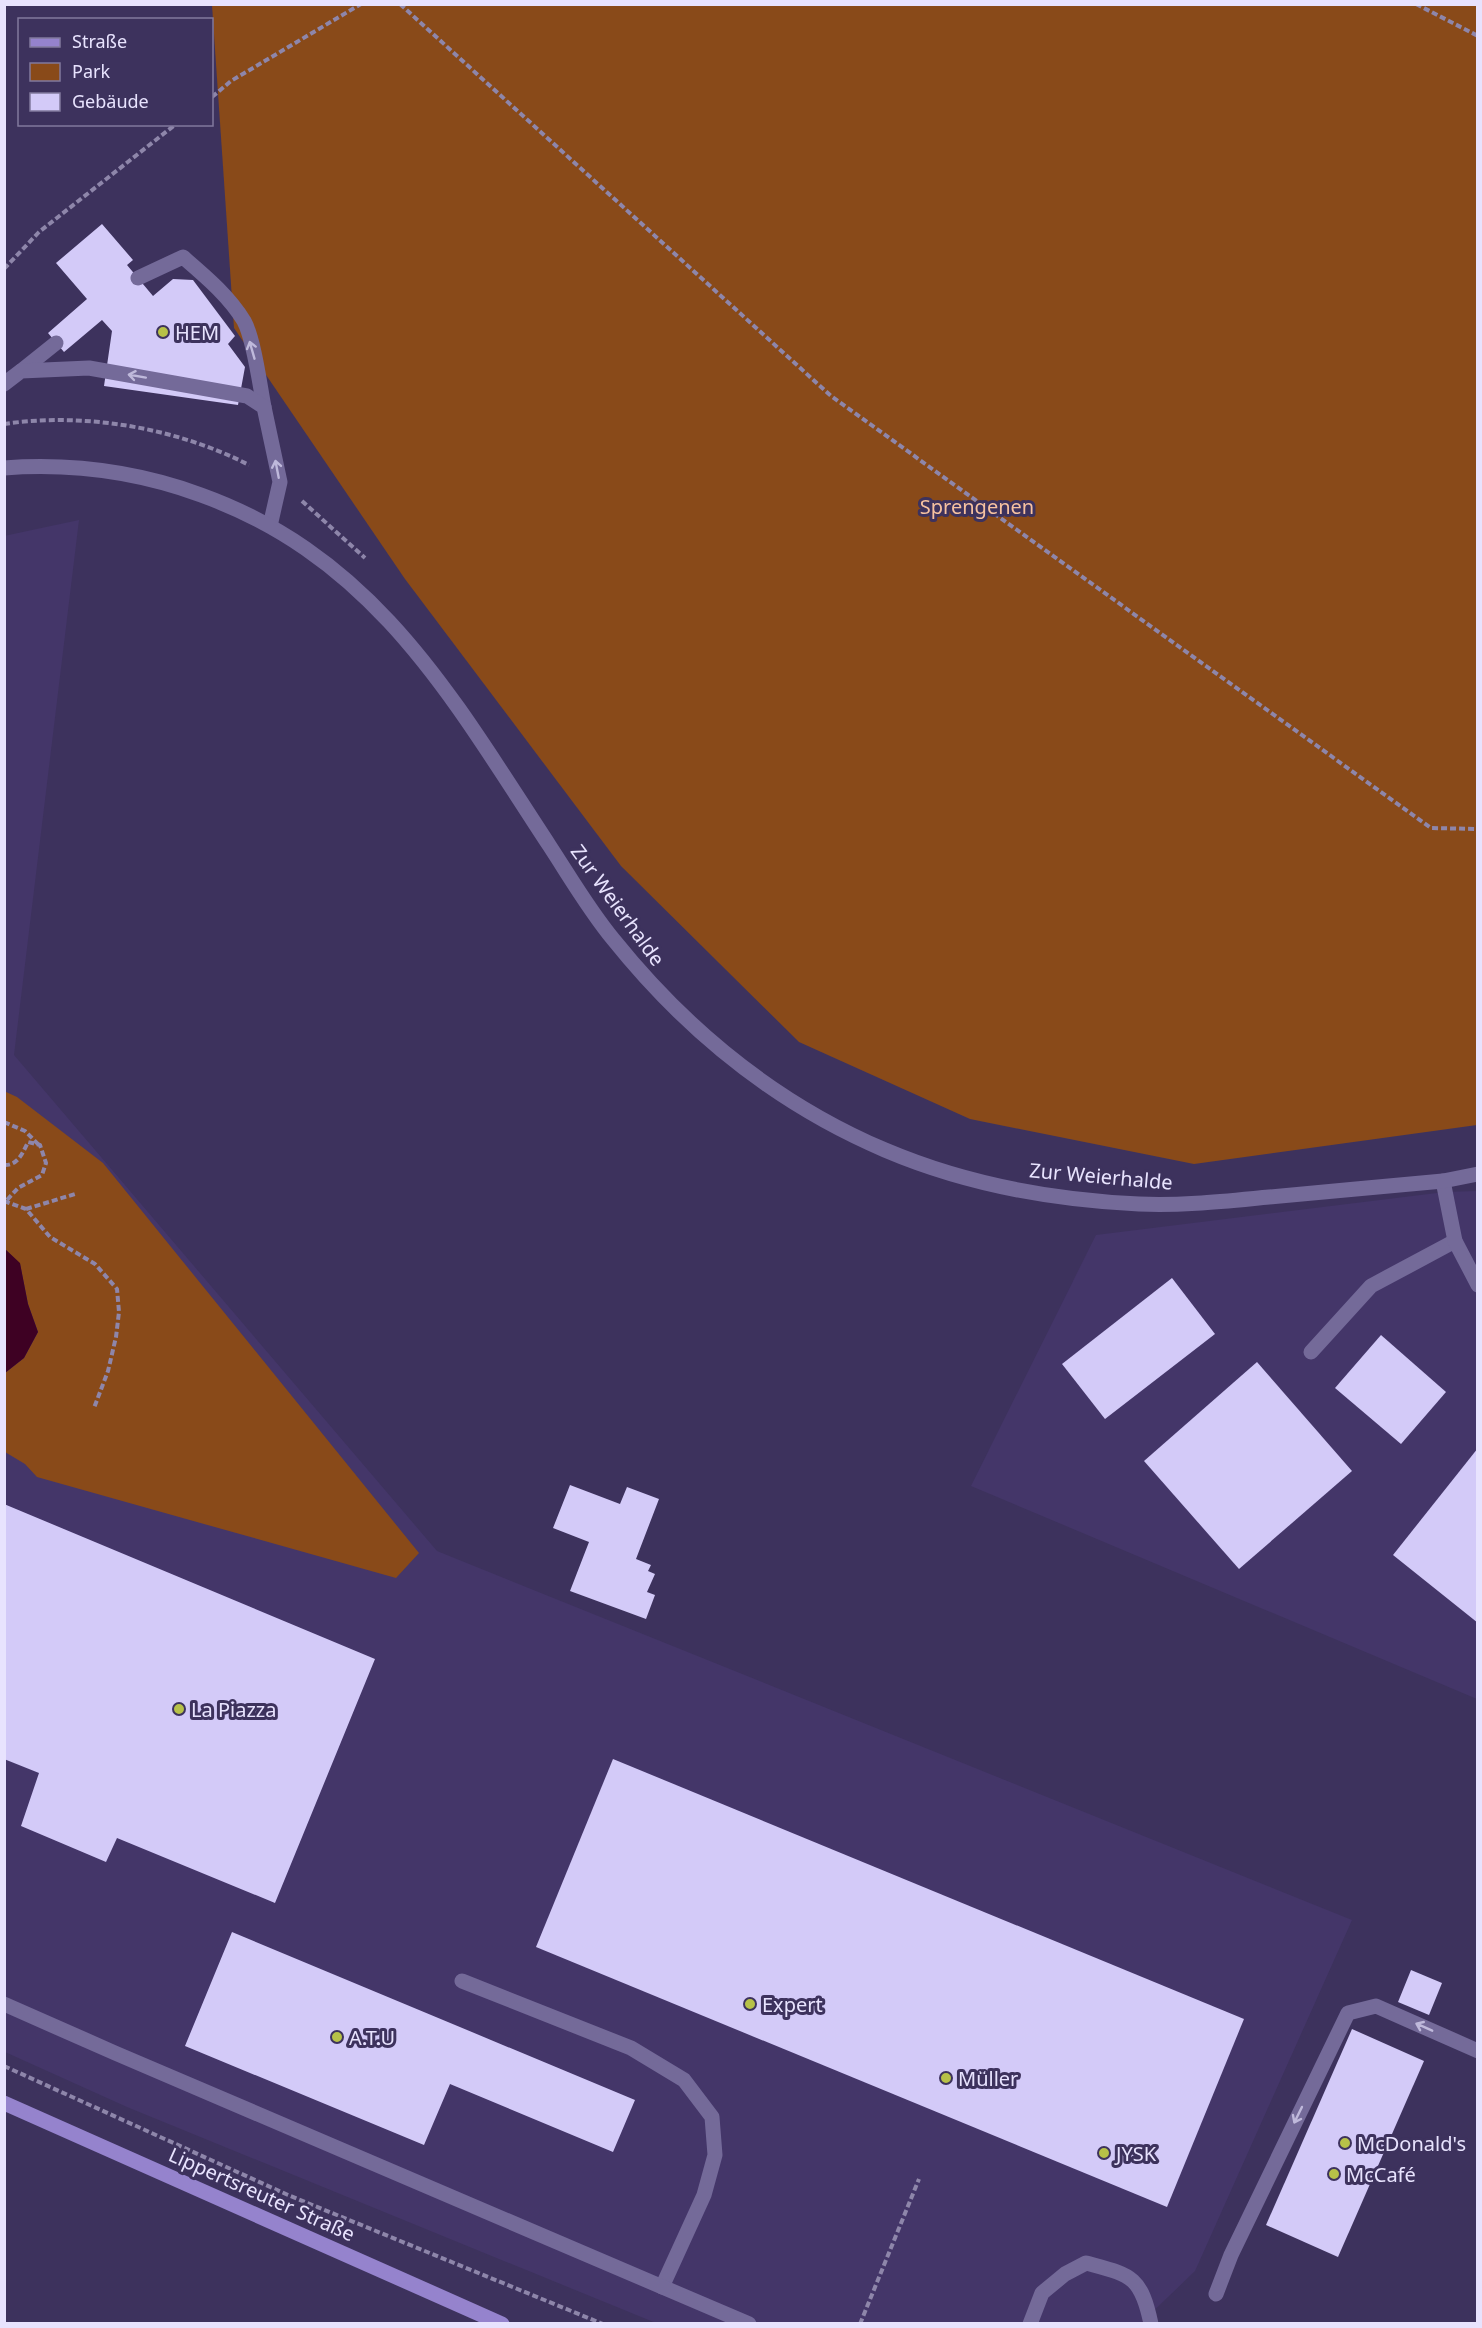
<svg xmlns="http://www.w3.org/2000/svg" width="1482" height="2328" font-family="'Noto Sans',sans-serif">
  <rect width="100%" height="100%" fill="#3d325d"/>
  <g fill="#443669">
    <path d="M79 520 14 1055 437 1551 1352 1920 1195 2271 1141 2323H656L127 2107 5 2052 4 536Z"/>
    <path d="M1477 1191V1699L971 1486 1096 1235 1445 1192Z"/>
  </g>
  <g fill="#894a19">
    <path d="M212 5H1477V1125L1194 1164 970 1119 799 1042 621 866 405 579 234 328Z"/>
    <path d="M4 1091 17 1097 103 1163 419 1553 396 1578 37 1477 25 1464 5 1452V1373L24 1358 38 1332 28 1304 20 1264 5 1249Z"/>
  </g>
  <path fill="#3e0123" d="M5 1249 20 1263 28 1304 38 1332 24 1358 5 1373Z"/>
  <g fill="#d3caf8">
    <path d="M102 224 133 260 127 265 153 296 173 279 193 280 235 336 228 344 245 367 238 405 104 386 112 331 102 320 64 352 48 333 87 299 56 263Z"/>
    <path d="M1172 1278 1215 1334 1105 1419 1062 1364Z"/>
    <path d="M1381 1335 1446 1392 1401 1444 1335 1388Z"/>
    <path d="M1257 1362 1352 1471 1239 1569 1144 1461Z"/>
    <path d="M1478 1448V1623L1393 1555Z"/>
    <path d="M570 1485 620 1504 627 1487 659 1499 636 1559 651 1565 648 1571 655 1574 647 1592 655 1595 646 1619 570 1591 589 1542 553 1528Z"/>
    <path d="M4 1504 375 1659 275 1903 117 1838 106 1862 21 1826 39 1773 4 1759Z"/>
    <path d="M613 1759 1244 2019 1167 2207 536 1947Z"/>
    <path d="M232 1932 635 2100 613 2152 450 2084 424 2145 185 2046Z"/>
    <path d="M1411 1970 1442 1983 1429 2015 1398 2002Z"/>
    <path d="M1352 2029 1424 2061 1338 2257 1266 2225Z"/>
  </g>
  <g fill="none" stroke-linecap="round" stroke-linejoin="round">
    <g stroke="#8e86aa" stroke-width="4" stroke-dasharray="6 3" stroke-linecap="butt">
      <path d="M400 4 831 396 1431 828 1478 829"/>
      <path d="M1416 4 1478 36"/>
      <path d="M212 97 231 81 361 4"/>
      <path d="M4 269 39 232 176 124"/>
      <path d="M4 424C85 412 177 428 249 465"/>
      <path d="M302 501 365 558"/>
      <path d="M4 1122 25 1131 39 1145"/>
      <path d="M4 1165C18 1166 23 1152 28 1142L40 1145 46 1163 42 1175 18 1188 6 1201"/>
      <path d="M4 1201 26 1209 50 1237 95 1264 117 1289 119 1312 116 1337 108 1371 94 1408"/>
      <path d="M26 1209 75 1194"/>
      <path d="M4 2066 288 2195 603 2324"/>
      <path d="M860 2324 919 2179"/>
    </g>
    <g stroke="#746a99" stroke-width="15">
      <path d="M138 278 183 257C205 276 229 296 244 321 254 339 260 386 264 407"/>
      <path d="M21 371 56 343"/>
      <path d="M4 384 21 371 89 368 247 396 264 407 280 482 270 526"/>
      <path d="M1311 1352 1371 1286 1455 1241"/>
      <path d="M462 1981 631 2048 684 2080 712 2117 715 2155 704 2195 662 2287"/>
      <path d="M4 2004 115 2053 749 2324"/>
      <path d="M1216 2294 1231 2255 1348 2013 1376 2006 1478 2051"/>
      <path d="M1030 2324 1042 2293 1065 2274 1086 2263C1130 2275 1141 2275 1151 2324"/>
    </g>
    <path stroke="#746a99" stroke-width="15" d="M1443 1181 1455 1241 1478 1285"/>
    <path stroke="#746a99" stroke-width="15" d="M4 468C71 463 138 472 201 495 376 558 453 699 549 845 570 877 589 910 613 939 686 1030 777 1104 885 1150 965 1184 1052 1200 1139 1204 1182 1206 1226 1201 1269 1197 1327 1192 1385 1186 1443 1181L1478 1174"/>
    <path stroke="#9583cd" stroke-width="15" d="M4 2103 502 2324"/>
  </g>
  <defs><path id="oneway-shaft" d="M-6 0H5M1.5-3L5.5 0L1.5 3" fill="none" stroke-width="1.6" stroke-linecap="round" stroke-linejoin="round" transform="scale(1.5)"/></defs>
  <g stroke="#bfb9db">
    <use href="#oneway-shaft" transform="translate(252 350) rotate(-106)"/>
    <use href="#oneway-shaft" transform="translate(137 376) rotate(-170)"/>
    <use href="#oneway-shaft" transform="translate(277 469) rotate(-101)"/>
    <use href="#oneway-shaft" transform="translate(1424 2027) rotate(-156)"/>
    <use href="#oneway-shaft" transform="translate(1298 2115) rotate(116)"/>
  </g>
  <g fill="#b7c148" stroke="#3d325d" stroke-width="2">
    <circle cx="163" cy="332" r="6"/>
    <circle cx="179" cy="1709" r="6"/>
    <circle cx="750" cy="2004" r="6"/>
    <circle cx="337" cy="2037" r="6"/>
    <circle cx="946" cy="2078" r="6"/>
    <circle cx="1345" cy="2143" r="6"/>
    <circle cx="1104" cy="2153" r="6"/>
    <circle cx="1334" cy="2174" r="6"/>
  </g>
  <g text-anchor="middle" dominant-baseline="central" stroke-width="6" stroke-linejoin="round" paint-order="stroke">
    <g font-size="20" fill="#e8e3fe" stroke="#3d325d" text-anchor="start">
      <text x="175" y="332">HEM</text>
      <text x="191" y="1709">La Piazza</text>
      <text x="762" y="2004">Expert</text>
      <text x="349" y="2037">A.T.U</text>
      <text x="958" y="2078">Müller</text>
      <text x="1357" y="2143">McDonald's</text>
      <text x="1116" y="2153">JYSK</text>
      <text x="1346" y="2174">McCafé</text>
    </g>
    <g font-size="20" fill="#f7c2a0" stroke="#3d325d">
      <text x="977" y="506">Sprengenen</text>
    </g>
    <g font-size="20" fill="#e8e3fe" stroke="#3d325d">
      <text transform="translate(618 905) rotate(54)">Zur Weierhalde</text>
      <text transform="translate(1101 1176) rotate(5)">Zur Weierhalde</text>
      <text transform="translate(262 2194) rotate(24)">Lippertsreuter Straße</text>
    </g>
  </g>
  <rect width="1482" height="2328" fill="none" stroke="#e8e3fe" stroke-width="12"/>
  <rect x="18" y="18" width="195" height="108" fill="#3d325d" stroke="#81799d" stroke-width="1.5"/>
  <rect x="30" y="38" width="30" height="9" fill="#9583cd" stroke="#81799d" stroke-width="1.5"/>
  <text x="72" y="48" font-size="18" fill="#e8e3fe">Straße</text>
  <rect x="30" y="63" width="30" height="18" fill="#894a19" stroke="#81799d" stroke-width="1.5"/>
  <text x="72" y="78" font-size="18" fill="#e8e3fe">Park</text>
  <rect x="30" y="93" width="30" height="18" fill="#d3caf8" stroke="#81799d" stroke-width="1.5"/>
  <text x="72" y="108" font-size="18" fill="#e8e3fe">Gebäude</text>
</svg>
